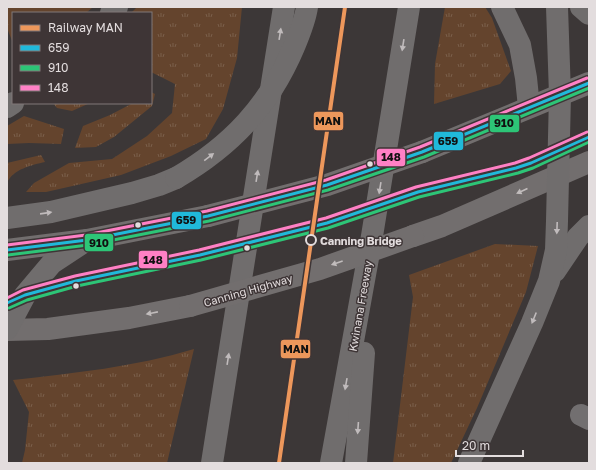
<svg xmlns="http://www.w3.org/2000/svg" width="596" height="470" font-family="'Golos Text',sans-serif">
  <defs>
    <pattern id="grass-tufts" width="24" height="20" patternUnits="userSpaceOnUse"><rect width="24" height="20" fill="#64442d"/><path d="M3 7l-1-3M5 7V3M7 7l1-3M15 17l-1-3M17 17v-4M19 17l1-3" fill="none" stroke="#7a5f4b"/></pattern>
  </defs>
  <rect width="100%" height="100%" fill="#3c3737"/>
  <g fill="url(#grass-tufts)">
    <path d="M7 7H93L86 13H13V43L7 28Z"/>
    <path d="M137 7H242L237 58 223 109 206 139 171 156 121 175 46 192H26L34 183 69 163 112 159 147 136 172 113 175 84 151 72V13H131Z"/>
    <path d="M445 7H485L492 18 511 71 500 84 434 104 435 64Z"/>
    <path d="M151 92 155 94 152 106 114 137 96 147 75 148 83 126 110 115 133 103H151Z"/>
    <path d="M53 103H90L72 111 57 108Z"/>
    <path d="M24 116 64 129 61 144 29 143 7 144V126Z"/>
    <path d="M41 155 45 162C32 165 13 169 7 183V163Z"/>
    <path d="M495 244 538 246 526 292 477 408 451 463H393L413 297 409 275Z"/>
    <path d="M194 349 167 463H22L25 450 29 412 13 380C74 373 135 367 194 349Z"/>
  </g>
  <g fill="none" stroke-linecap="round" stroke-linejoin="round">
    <path stroke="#726f70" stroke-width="22" d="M581 415 589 419"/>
    <g stroke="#726e6e" stroke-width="22">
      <path d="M422 152 589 83"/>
      <path d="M413 236 442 226 589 162"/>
      <path d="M7 250 87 240 208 216"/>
      <path d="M7 330 48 329 129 318 190 306"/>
    </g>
    <g stroke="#706d6d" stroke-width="22">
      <path d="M502 7 520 45 526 78 529 107"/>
      <path d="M581 7 589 14"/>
      <path d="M111 13 117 7"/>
      <path d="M7 107 13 103"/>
      <path d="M7 218 51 212 132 193 159 185 176 178"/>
      <path d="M555 271 578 237 589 226"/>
      <path d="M7 329 25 295 52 263 87 240"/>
      <path d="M212 463 284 7"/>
      <path d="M331 463 372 236 409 7"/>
      <path d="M356 463 364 353"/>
      <path d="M469 463 532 323 549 281 556 250 557 221 560 95 557 7"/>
    </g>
    <g stroke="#726e6e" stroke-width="22">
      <path d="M208 216 327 185 422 152"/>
      <path d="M190 306 320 269 413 236"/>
    </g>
    <path stroke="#706d6d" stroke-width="22" d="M176 178C231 146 269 106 294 47 299 35 305 21 307 7"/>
    <defs>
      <g id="bus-1">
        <path d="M7 250 87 240 208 216 327 185 422 152 589 83"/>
        <path d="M7 303 25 295 76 281 200 255 327 223 418 192 516 168 531 163 589 137"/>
      </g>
      <g id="bus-2">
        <path d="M8 255 88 245 209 221 328 190 424 157 589 88"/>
        <path d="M9 308 27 300 77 286 201 260 328 228 419 197 518 173 533 168 589 142"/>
      </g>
      <g id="bus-3">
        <path d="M7 245 86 235 207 211 326 180 420 147 587 78"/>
        <path d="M7 298 23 290 75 276 199 250 326 218 416 187 515 163 529 158 587 132"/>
      </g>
    </defs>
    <use href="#bus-1" stroke="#3e3536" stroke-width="6"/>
    <use href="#bus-2" stroke="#3e3536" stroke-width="6"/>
    <use href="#bus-3" stroke="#3e3536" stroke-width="6"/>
    <use href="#bus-1" stroke="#20b9da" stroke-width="3"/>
    <use href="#bus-2" stroke="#2dc577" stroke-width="3"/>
    <use href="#bus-3" stroke="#ff80c5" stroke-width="3"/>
    <defs>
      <path id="rail-1" d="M279 463 345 7"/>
    </defs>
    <use href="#rail-1" stroke="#3e3536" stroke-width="7"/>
    <use href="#rail-1" stroke="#ed975b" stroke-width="4"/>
  </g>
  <defs><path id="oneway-solid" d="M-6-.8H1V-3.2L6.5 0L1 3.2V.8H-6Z"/></defs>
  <g fill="#c0bbbc">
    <use href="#oneway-solid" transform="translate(280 34) rotate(-81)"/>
    <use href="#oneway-solid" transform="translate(403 45) rotate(99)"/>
    <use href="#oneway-solid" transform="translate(209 157) rotate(-37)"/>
    <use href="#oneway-solid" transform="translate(257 176) rotate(-81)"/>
    <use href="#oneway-solid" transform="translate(380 188) rotate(99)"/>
    <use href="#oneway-solid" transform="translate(46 213) rotate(-8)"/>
    <use href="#oneway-solid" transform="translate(557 228) rotate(92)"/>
    <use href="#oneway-solid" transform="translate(534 318) rotate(112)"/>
    <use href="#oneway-solid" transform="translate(228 359) rotate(-81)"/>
    <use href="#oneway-solid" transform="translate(346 384) rotate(100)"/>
    <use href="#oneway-solid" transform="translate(358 428) rotate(94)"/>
  </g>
  <g fill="#c1bcbc">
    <use href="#oneway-solid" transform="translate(522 191) rotate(156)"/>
    <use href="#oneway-solid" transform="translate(337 263) rotate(161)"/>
    <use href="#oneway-solid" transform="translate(152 313) rotate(169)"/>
  </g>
  <g fill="#e3ddde" stroke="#3e3536" stroke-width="1.5">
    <circle cx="370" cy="164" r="3.5"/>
    <circle cx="138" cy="225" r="3.5"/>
    <circle cx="247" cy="248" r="3.5"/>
    <circle cx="76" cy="286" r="3.5"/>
  </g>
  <circle fill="#3e3536" stroke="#e3ddde" stroke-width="2" cx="311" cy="240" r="5"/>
  <g text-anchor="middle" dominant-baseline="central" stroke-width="3" stroke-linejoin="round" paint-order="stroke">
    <g font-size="11" font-weight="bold" fill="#e3ddde" stroke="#3e3536" text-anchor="start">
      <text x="320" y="240">Canning Bridge</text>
    </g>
    <g font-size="11" fill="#e3ddde" stroke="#3e3536">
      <text transform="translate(248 290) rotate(-16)">Canning Highway</text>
      <text transform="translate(360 306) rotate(-80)">Kwinana Freeway</text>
    </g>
  </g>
  <g stroke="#3e3536" stroke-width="1.5">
    <rect x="313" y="111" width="31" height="20" rx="4" fill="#ed975b"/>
    <rect x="489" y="114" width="31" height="19" rx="4" fill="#2dc577"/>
    <rect x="433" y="131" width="31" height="20" rx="4" fill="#20b9da"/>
    <rect x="376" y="148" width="30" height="19" rx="4" fill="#ff80c5"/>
    <rect x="171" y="211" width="31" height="19" rx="4" fill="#20b9da"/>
    <rect x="84" y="233" width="30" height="19" rx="4" fill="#2dc577"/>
    <rect x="138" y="250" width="30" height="19" rx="4" fill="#ff80c5"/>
    <rect x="280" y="339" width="31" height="20" rx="4" fill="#ed975b"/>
  </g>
  <g font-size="11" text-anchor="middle" font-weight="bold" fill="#111">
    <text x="328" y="125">MAN</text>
    <text x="504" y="127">910</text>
    <text x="448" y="145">659</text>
    <text x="391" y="161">148</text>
    <text x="186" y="224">659</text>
    <text x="99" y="247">910</text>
    <text x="153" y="264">148</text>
    <text x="296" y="353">MAN</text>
  </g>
  <rect width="596" height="470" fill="none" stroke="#e3ddde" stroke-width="16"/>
  <rect x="12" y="12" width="140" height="92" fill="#3e3536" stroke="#807879"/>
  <rect x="20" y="25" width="20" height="6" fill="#ed975b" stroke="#807879"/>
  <text x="48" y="32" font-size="12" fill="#e3ddde">Railway MAN</text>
  <rect x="20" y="45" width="20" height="6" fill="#20b9da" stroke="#807879"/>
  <text x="48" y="52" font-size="12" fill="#e3ddde">659</text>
  <rect x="20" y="65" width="20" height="6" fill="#2dc577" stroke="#807879"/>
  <text x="48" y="72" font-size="12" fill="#e3ddde">910</text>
  <rect x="20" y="85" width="20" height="6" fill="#ff80c5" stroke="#807879"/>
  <text x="48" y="92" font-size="12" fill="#e3ddde">148</text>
  <path d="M456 450v6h67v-6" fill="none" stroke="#e3ddde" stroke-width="2"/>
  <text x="462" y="450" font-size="12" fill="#e3ddde" stroke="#3e3536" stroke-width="3" paint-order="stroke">20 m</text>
</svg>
